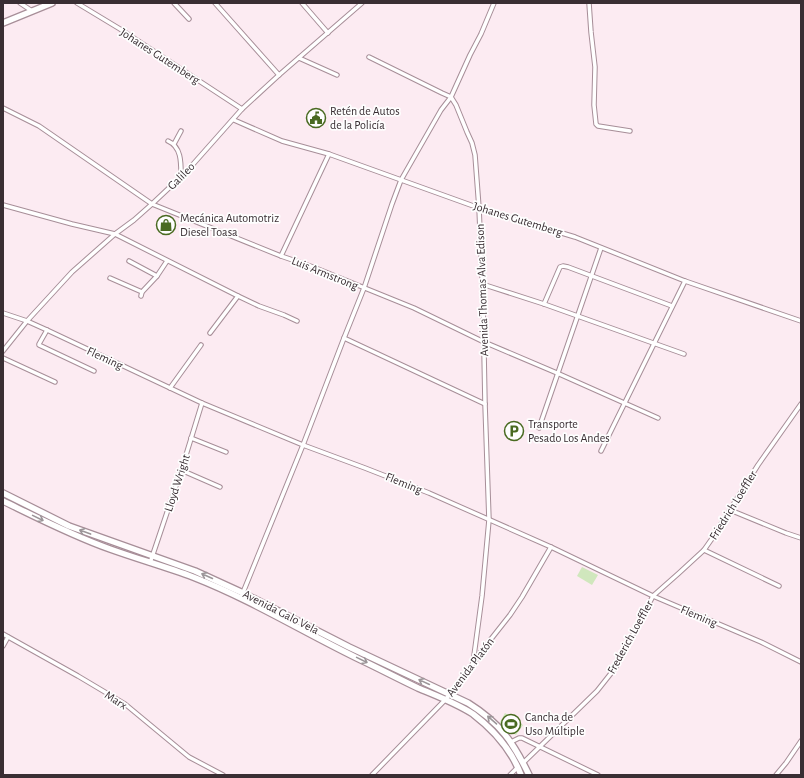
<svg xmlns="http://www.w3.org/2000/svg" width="804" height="778" font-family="'Alegreya Sans',sans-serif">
  <rect width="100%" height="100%" fill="#fcebf2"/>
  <g fill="#d0e7bd">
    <path d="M582 567 598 575 592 585 577 576Z"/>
    <path d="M505 713 523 725 516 735 499 724Z"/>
  </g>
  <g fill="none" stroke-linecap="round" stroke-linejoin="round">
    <defs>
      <g id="street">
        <path d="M20 3 32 11"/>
        <path d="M77 3 120 29 242 109"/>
        <path d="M174 3 189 19"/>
        <path d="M215 3 279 75"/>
        <path d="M302 3 328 33"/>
        <path d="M589 3 591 32 595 67 594 105 596 124 598 126 630 131"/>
        <path d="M299 58 337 75"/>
        <path d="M3 108 39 126 152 204 281 256 313 267 414 308 484 342 557 373 658 418"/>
        <path d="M234 120 282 141 329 154 479 208 575 237 685 281 801 321"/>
        <path d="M168 141C182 147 181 164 181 177"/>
        <path d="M174 144 181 131"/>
        <path d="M3 205 72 224 115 234 238 296 259 306 284 315 297 321"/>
        <path d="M281 256 329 154"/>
        <path d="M129 261 157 276"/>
        <path d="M110 278 142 292"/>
        <path d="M482 284 544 304 684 354"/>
        <path d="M141 296 142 292 157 276 167 261"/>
        <path d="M544 304 560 267 563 266 568 267 672 306"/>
        <path d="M3 313 27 321 47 330 202 403 303 445 365 468 429 493 551 547 653 596 761 642 801 662"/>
        <path d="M47 330 39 344V345L94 371"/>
        <path d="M210 333 238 296"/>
        <path d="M344 338 485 404"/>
        <path d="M3 351 27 321 72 272 115 234 134 220 152 204 187 171 242 109 279 75 362 3"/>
        <path d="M3 358 55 382"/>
        <path d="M170 388 201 345"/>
        <path d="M539 428 601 248"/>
        <path d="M191 438 226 452"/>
        <path d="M601 451 685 281"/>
        <path d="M181 470 220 487"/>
        <path d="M730 510 786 533 801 538"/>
        <path d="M704 550 779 586"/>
        <path d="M150 563 182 468 202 403"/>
        <path d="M242 595 303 445 344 338 364 288 392 204 401 180 441 110 451 97 442 93 369 57"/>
        <path d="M3 634 78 676 125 704 189 757 223 775"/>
        <path d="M3 646 8 637"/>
        <path d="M473 663 482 596 489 520 485 404 483 299 479 208 475 155 472 143 467 132 456 105 451 97 470 55 481 34 494 3"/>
        <path d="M511 742 519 738H522L598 775"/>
        <path d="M523 763 597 691 616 667 653 596 679 573 704 550 711 540 758 465 801 404"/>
        <path d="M372 775 445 700 461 681 480 653 510 615 522 597 551 547"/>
        <path d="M510 775 518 767"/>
        <path d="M776 775 786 763 801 741"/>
      </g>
      <g id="secondary">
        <path d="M3 23 52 3"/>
        <path d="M3 493 69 526 195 571 243 593 349 647 468 703C500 723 513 742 529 775"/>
        <path d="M3 501C38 518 73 536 110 549 138 559 166 567 193 577 252 600 305 633 361 660 380 669 399 679 418 688 437 696 456 703 473 714 494 730 512 751 521 775"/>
      </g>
    </defs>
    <use href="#street" stroke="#a78e98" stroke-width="5.5"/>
    <use href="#secondary" stroke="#a78e98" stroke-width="8"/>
    <use href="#street" stroke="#fff" stroke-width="3.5"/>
    <use href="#secondary" stroke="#fff" stroke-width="5.5"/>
  </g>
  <defs><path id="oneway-shaft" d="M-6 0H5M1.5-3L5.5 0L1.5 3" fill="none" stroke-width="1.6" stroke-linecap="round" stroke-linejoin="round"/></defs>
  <g stroke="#9c9699">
    <use href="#oneway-shaft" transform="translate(38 518) rotate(26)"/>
    <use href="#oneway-shaft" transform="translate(85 532) rotate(-160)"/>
    <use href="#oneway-shaft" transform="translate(207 576) rotate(-156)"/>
    <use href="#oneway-shaft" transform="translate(362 660) rotate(26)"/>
    <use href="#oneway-shaft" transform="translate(424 682) rotate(-155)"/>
    <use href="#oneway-shaft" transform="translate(492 720) rotate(-139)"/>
  </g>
  <defs>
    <symbol id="civic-ring" viewBox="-11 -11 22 22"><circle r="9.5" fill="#fefefe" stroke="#496a21" stroke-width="1.5"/><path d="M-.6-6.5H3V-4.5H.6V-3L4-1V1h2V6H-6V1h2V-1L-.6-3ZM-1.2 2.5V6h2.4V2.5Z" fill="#496a21"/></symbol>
    <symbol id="shop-ring" viewBox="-11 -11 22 22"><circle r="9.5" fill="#fefefe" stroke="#496a21" stroke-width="1.5"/><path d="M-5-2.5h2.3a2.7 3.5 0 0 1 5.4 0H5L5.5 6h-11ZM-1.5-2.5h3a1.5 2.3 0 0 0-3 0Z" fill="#496a21"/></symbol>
    <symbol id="parking-ring" viewBox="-11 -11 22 22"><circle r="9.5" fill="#fefefe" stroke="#496a21" stroke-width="1.5"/><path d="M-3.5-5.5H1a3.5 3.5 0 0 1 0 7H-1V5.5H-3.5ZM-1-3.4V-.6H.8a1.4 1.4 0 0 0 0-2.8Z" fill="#496a21"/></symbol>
    <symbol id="stadium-ring" viewBox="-11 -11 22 22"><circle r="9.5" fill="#fefefe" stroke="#496a21" stroke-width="1.5"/><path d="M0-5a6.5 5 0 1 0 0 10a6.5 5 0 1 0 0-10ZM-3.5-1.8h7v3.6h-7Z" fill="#496a21"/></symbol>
  </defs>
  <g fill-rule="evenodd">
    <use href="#civic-ring" x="305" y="107" width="22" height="22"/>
    <use href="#shop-ring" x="155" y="214" width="22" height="22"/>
    <use href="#parking-ring" x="503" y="420" width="22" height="22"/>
    <use href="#stadium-ring" x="500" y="713" width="22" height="22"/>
  </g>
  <g text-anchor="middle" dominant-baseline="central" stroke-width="3.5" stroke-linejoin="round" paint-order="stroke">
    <g font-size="12" fill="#392e33" stroke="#fefefe">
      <text transform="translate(160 56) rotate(33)">Johanes Gutemberg</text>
      <text transform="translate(181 176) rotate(-45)">Galileo</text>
      <text transform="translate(518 219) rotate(17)">Johanes Gutemberg</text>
      <text transform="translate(325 273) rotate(22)">Luis Armstrong</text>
      <text transform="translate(482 290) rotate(-92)">Avenida Thomas Alva Edison</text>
      <text transform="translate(105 358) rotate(25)">Fleming</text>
      <text transform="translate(177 483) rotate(-72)">Lloyd Wright</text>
      <text transform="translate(404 483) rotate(22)">Fleming</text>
      <text transform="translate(733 505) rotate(-58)">Friedrich Loeffler</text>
      <text transform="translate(281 612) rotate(27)">Avenida Galo Vela</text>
      <text transform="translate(699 616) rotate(23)">Fleming</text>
      <text transform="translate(630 637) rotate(-61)">Frederich Loeffler</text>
      <text transform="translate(470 667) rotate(-53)">Avenida Platón</text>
      <text transform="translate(116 700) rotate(32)">Marx</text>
    </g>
    <g font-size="12" fill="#392e33" stroke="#fefefe" text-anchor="start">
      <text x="330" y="111">Retén de Autos<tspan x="330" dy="14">de la Policía</tspan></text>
      <text x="180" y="218">Mecánica Automotriz<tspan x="180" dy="14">Diesel Toasa</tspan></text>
      <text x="528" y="424">Transporte<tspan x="528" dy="14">Pesado Los Andes</tspan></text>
      <text x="525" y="717">Cancha de<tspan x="525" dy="14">Uso Múltiple</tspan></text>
    </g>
  </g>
  <rect width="804" height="778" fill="none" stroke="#392e33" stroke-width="8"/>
</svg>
